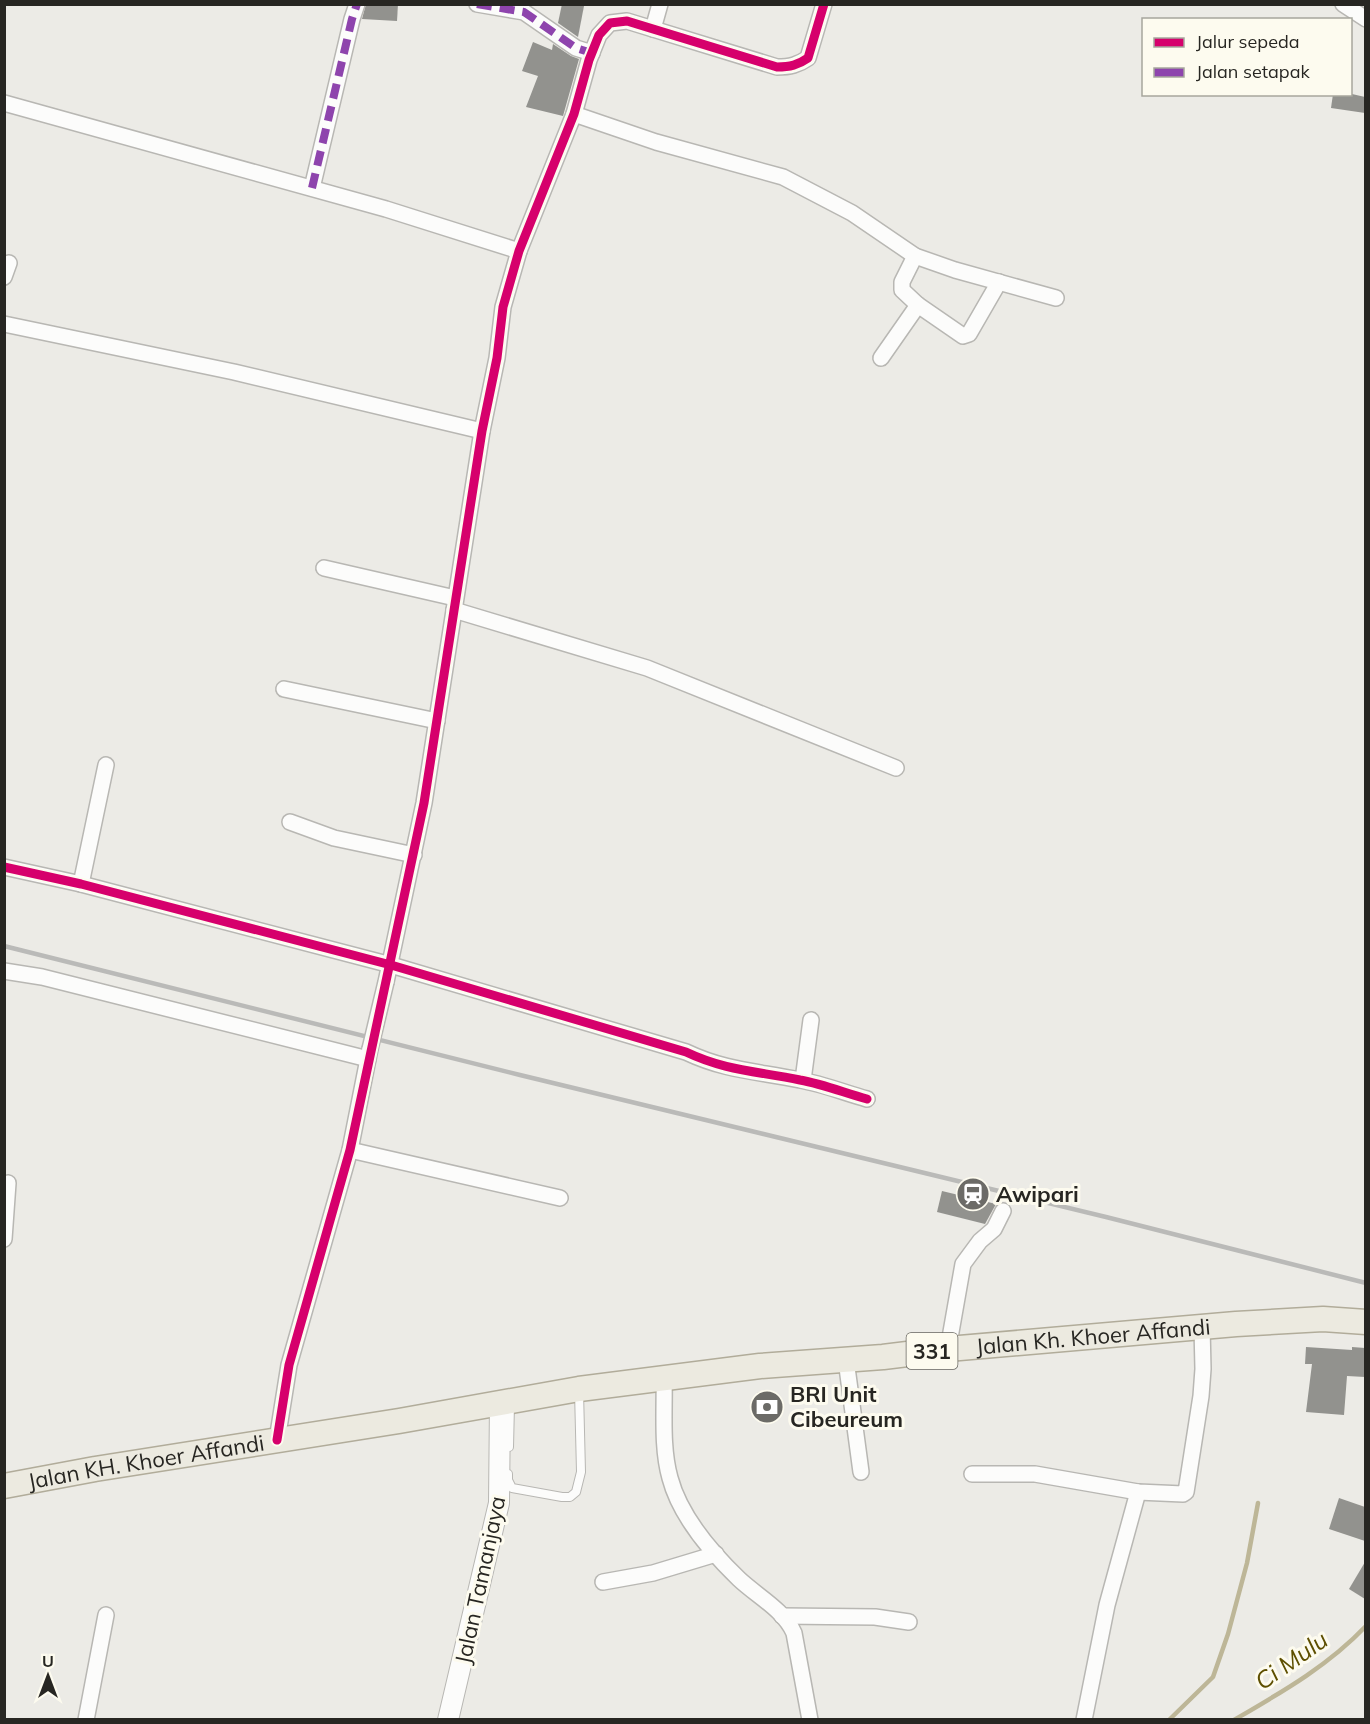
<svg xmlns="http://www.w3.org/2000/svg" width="1370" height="1724" font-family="Mulish,sans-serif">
  <rect width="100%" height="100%" fill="#ecebe6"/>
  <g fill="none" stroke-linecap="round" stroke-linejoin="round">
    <g stroke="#bdb697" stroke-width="4.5">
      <path d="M1169 1720 1213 1677 1228 1634 1247 1563 1258 1503"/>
      <path d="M1234 1720C1282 1692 1328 1666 1366 1626"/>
    </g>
  </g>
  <g fill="#92928e">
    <path d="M366 4H398L397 21 362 19Z"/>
    <path d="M562 4 584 6 578 37 558 23Z"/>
    <path d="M533 42 552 50 553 44 571 56 579 59 563 116 526 107 538 76 522 71Z"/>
    <path d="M1333 94H1352L1365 97V113L1331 108Z"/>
    <path d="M942 1191 996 1204 985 1224 937 1212Z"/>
    <path d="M1306 1347 1352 1350V1347L1365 1348V1377L1347 1376 1344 1415 1306 1412 1312 1364H1305Z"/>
    <path d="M1339 1498 1365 1507V1541L1329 1529Z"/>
    <path d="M1365 1562V1599L1349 1589Z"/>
  </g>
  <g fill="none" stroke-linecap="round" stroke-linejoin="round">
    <defs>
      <g id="service">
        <path d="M509 1447 510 1405"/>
        <path d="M508 1474V1480L512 1488 562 1497H570L576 1492 581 1472 579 1391"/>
      </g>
      <g id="minor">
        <path d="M477 4 524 12 576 48 592 53"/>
        <path d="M1343 4 1366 19"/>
        <path d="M653 29 660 4"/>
        <path d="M4 103 386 209 519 251"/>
        <path d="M574 114 656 142 783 177 852 213 915 256 955 270 1056 298"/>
        <path d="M312 188 352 19 357 4"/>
        <path d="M915 256 902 282V290L918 305 963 336 969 334 999 282"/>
        <path d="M4 277 9 263"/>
        <path d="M4 324 234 372 482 431"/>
        <path d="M881 358 918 305"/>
        <path d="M324 568 455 598"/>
        <path d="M454 610 647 668 896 768"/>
        <path d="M284 689 437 721"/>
        <path d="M290 822 334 838 414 855"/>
        <path d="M4 867 81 884 391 965 686 1052C726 1071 757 1071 800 1080 823 1084 845 1093 867 1099"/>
        <path d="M81 884 106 765"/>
        <path d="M4 971 42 977 368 1059"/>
        <path d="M386 982 424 803 482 431 497 358 503 307 519 251 574 114 589 60 599 35 610 23 627 21 777 67C790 67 798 65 808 58L824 4"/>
        <path d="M803 1080 811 1020"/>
        <path d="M350 1150 560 1198"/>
        <path d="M4 1239 8 1183"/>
        <path d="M948 1349 963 1264 980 1241 994 1229 1003 1211"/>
        <path d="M846 1360 861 1472"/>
        <path d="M664 1377C665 1409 661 1446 670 1478 680 1516 711 1552 739 1579 757 1596 784 1610 794 1633L810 1720"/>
        <path d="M277 1440 289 1365 350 1150 370 1049"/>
        <path d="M972 1474H1035L1138 1492 1183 1494 1186 1492 1201 1396 1203 1369 1202 1327"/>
        <path d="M603 1582 653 1573 716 1554"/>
        <path d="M782 1616 875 1617 909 1622"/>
        <path d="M86 1720 106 1615"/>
        <path d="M1084 1720 1107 1605 1138 1492"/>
      </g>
      <path id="tertiary" d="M448 1720 499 1503 500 1403"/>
      <g id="primary">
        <path id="s1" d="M4 1486 95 1469 399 1421 579 1389 760 1366 883 1357 948 1349 1236 1324 1323 1319 1366 1322"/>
      </g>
    </defs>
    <use href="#service" stroke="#b8b7b3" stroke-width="10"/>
    <use href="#minor" stroke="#b8b7b3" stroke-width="18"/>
    <use href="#tertiary" stroke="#b8b7b3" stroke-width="22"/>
    <use href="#primary" stroke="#b1ac9a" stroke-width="27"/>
    <use href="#service" stroke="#fcfcfb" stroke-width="8"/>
    <use href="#minor" stroke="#fcfcfb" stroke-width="15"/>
    <use href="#tertiary" stroke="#fcfcfb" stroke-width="20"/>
    <use href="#primary" stroke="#eceae0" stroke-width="24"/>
    <path stroke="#babab8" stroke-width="4.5" d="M4 946 520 1075 1106 1217 1366 1283"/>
    <defs>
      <path id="minor-bridge" d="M370 1049 386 982"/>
    </defs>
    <use href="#minor-bridge" stroke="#b8b7b3" stroke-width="18" stroke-linecap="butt"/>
    <use href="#minor-bridge" stroke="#fcfcfb" stroke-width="15"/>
    <g stroke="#8e44ad" stroke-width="8" stroke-dasharray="15 8" stroke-linecap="butt">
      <path d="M477 4 524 12 576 48 592 53"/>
      <path d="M312 188 352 19 357 4"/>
    </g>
    <defs>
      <g id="cycleway">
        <path d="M4 867 81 884 391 965 686 1052C726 1071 757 1071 800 1080 823 1084 845 1093 867 1099"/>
        <path d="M277 1440 289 1365 350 1150 424 803 482 431 497 358 503 307 519 251 574 114 589 60 599 35 610 23 627 21 777 67C790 67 798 65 808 58L824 4"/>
      </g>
    </defs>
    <use href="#cycleway" stroke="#fdfbef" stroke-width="13"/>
    <use href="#cycleway" stroke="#d6006c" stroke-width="9"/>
  </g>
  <defs>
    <symbol id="station-disc" viewBox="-11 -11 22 22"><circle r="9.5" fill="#6c6b67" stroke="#fdfbef"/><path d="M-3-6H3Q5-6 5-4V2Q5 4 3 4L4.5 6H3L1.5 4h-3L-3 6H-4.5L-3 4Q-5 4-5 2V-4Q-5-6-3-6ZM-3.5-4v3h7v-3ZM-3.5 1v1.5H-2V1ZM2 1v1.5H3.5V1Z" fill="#fff"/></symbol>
    <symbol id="bank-disc" viewBox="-11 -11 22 22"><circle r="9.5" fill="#6c6b67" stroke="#fdfbef"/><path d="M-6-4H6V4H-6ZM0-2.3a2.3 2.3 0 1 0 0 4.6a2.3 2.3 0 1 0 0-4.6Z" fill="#fff"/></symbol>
  </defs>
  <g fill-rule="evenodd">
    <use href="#station-disc" x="954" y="1175" width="38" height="38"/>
    <use href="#bank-disc" x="748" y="1388" width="38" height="38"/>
  </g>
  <g text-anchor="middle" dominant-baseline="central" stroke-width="6" stroke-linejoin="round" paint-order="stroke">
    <rect fill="#fdfbef" stroke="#676660" stroke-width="1.5" x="906.5" y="1333" width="51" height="36" rx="4.5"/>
    <g font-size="21" font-weight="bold" fill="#272622">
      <text x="932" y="1351">331</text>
    </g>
    <g font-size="22" font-weight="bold" fill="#272622" stroke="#fdfbef" text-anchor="start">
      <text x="996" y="1194">Awipari</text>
      <text x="790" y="1394">BRI Unit<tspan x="790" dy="25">Cibeureum</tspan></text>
    </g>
    <g font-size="22" fill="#272622" stroke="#fdfbef">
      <text stroke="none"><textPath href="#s1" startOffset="1100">Jalan Kh. Khoer Affandi</textPath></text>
      <text stroke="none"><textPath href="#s1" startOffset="144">Jalan KH. Khoer Affandi</textPath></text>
      <text transform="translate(480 1580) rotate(-78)">Jalan Tamanjaya</text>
    </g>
    <g font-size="24" font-style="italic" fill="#5e4f00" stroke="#fdfbef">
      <text transform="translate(1291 1660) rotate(-35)">Ci Mulu</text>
    </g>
  </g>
  <rect width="1370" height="1724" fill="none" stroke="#272622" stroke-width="12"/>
  <rect x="1142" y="18" width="210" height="78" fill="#fdfbef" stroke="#a7a69d" stroke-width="1.5"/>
  <rect x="1154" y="38" width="30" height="9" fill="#d6006c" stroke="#a7a69d" stroke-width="1.5"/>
  <text x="1196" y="48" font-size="18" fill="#272622">Jalur sepeda</text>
  <rect x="1154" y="68" width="30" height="9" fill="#8e44ad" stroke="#a7a69d" stroke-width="1.5"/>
  <text x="1196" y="78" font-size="18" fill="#272622">Jalan setapak</text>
  <g transform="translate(48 1676)" stroke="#fdfbef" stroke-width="4.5" paint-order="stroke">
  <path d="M0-4.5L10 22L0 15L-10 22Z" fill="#272622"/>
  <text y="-9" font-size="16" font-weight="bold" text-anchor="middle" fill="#272622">U</text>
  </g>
</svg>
